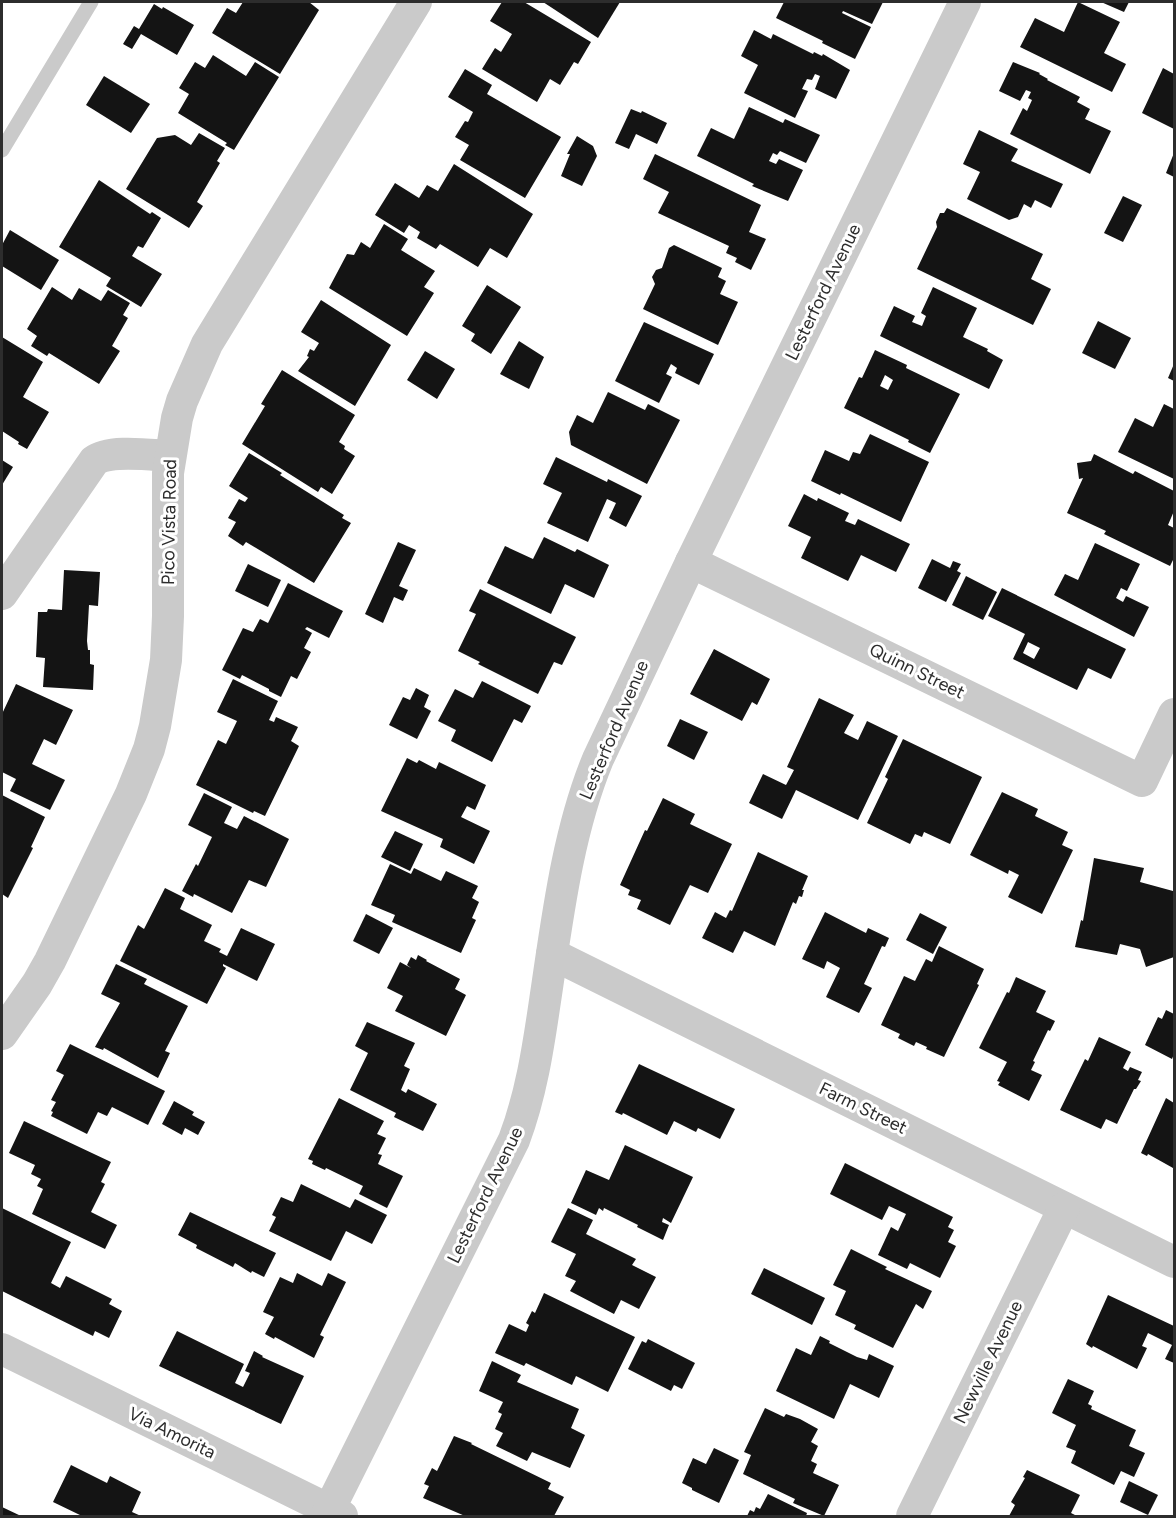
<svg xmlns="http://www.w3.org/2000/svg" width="1176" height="1518" font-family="Figtree,sans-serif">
  <rect width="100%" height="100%" fill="#fff"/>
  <g fill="#141414" fill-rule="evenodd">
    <path d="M243 2H309L319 10 280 74 212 33 227 8 236 13Z"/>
    <path d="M502 2H524L591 42 578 64 574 62 560 85 550 79 537 102 482 69 495 48 501 52 512 34 490 21Z"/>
    <path d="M543 2H620L598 38Z"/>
    <path d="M784 2H883L872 24 843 11 842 13 871 27 855 59 822 43 823 41 776 18Z"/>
    <path d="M1078 2 1120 22 1104 53 1126 64 1112 92 1020 47 1035 18 1064 32Z"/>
    <path d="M1101 2H1129L1124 12Z"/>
    <path d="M154 4 162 9 163 7 194 25 177 55 141 34 132 49 123 44 134 26 139 29Z"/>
    <path d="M754 30 771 39 773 34 813 54 814 52 822 56 823 54 850 70 836 99 815 89 820 76 815 74 812 80 807 79 802 89 808 91 795 118 744 93 758 65 741 56Z"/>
    <path d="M213 55 246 76 255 62 279 77 234 150 225 145 227 143 178 113 189 94 179 88 195 62 205 68Z"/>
    <path d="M1013 62 1040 73 1039 74 1048 79 1047 80 1080 97 1077 102 1090 109 1085 119 1111 131 1090 174 1010 134 1023 108 1027 111 1032 100 1028 98 1031 92 1026 90 1020 101 999 91Z"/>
    <path d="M1163 68 1174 74V129L1142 113Z"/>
    <path d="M465 69 492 85 487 94 561 137 525 198 460 160 469 145 455 137 465 121 468 122 473 112 448 97Z"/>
    <path d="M104 76 150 104 131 133 86 105Z"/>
    <path d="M749 107 783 123 785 119 820 135 806 163 780 151 777 155 773 153 769 161 776 164 779 159 803 170 788 201 752 186 754 184 697 156 711 128 734 139Z"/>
    <path d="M631 109 641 113 642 111 667 123 657 144 636 134 629 149 615 143Z"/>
    <path d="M979 130 1018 149 1011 161 1063 184 1051 208 1035 200 1031 208 1024 204 1018 217 1009 220 967 199 980 172 963 164Z"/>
    <path d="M199 133 225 148 217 161 220 163 197 202 203 206 189 228 126 189 157 138 175 135 191 145Z"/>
    <path d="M577 136 593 146 597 156 582 186 561 176 570 154H567Z"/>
    <path d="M1174 153V177L1166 173Z"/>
    <path d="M655 154 761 205 749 232 766 239 751 270 735 262 737 258 726 253 729 246 658 213 669 192 643 179Z"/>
    <path d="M454 164 533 214 507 258 490 248 478 267 440 244 436 249 417 238 420 232 409 225 404 233 375 215 395 183 419 198 427 185 438 191Z"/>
    <path d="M99 180 150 214 152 212 161 218 143 248 138 246 132 256 162 274 141 307 106 286 111 278 59 247Z"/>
    <path d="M1123 196 1142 205 1123 242 1104 233Z"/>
    <path d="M947 208 1043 254 1031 279 1051 289 1033 325 917 269 937 227 936 222 940 213H944Z"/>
    <path d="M384 224 408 239 401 250 435 271 424 287 434 293 407 336 329 288 347 254 354 255 361 242 370 248Z"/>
    <path d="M10 230 59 260 41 290 2 266V245Z"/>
    <path d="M674 245 722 268 718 277 726 281 720 294 738 302 718 345 643 309 655 284 652 277 656 270 662 268 669 248Z"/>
    <path d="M487 285 521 307 491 354 471 341 475 334 462 326Z"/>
    <path d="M52 287 72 300 79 288 101 301 108 290 130 303 123 315 128 318 112 346 120 351 99 384 49 353 47 356 31 346 37 336 27 329Z"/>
    <path d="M933 287 977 308 963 337 988 349 987 351 1003 360 989 389 880 336 894 306 915 316 912 322 922 326 926 316 921 313Z"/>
    <path d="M321 300 391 345 355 406 298 371 309 357 307 356 310 349 314 351 319 343 301 332Z"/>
    <path d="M1098 321 1131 338 1115 369 1082 353Z"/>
    <path d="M644 322 714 354 699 385 675 373 677 368 671 364 666 374 672 377 659 403 615 381Z"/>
    <path d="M2 337 43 362 23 397 49 412 27 449 18 444 19 442 2 431Z"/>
    <path d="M519 341 544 357 529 389 500 374Z"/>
    <path d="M875 350 907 365 906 368 960 394 930 453 908 442 909 440 844 408 859 377 862 378ZM885 375 893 380 888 390 880 386Z"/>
    <path d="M425 351 455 369 437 399 407 380Z"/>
    <path d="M1174 364V381L1168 378Z"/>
    <path d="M282 370 355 415 339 442 345 446 344 449 355 456 332 494 321 487 318 492 242 444 265 406 261 404Z"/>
    <path d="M608 392 645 410 648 404 680 420 647 484 571 445 569 432 577 415 593 423Z"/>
    <path d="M1164 404 1174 409V479L1118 452 1135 418 1153 427Z"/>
    <path d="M870 434 929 462 901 522 841 493 840 495 811 481 825 450 849 461 853 452 860 454Z"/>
    <path d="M249 453 282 473 280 475 344 515 342 518 351 523 314 583 246 542 243 546 228 536 236 522 228 518 239 499 245 502 248 498 229 486Z"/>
    <path d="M1094 454 1133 474 1135 471 1174 491V511L1168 525 1174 528V558L1170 566 1104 534 1106 531 1067 513 1083 478 1079 479 1077 463 1091 461Z"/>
    <path d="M556 457 607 482 608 479 642 496 626 527 609 518 616 503 607 499 588 542 547 523 562 493 543 484Z"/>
    <path d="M2 460 13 467 2 485Z"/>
    <path d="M804 494 817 501 818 498 849 513 845 521 855 525 858 519 910 544 896 572 861 555 848 581 801 558 811 537 788 526Z"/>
    <path d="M544 537 575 552 577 549 609 565 594 598 565 584 551 614 487 583 505 546 533 559Z"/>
    <path d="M398 542 416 550 399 586 408 590 403 601 394 597 383 623 365 614Z"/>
    <path d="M1095 543 1140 564 1127 591 1121 588 1116 598 1123 602 1126 596 1149 607 1134 637 1054 595 1065 574 1078 580Z"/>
    <path d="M932 559 950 568 953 561 961 564 957 571 961 573 946 602 918 588Z"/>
    <path d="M248 564 281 580 268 607 235 591Z"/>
    <path d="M64 570 100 572 98 606 89 605 87 641 88 650H90V664L94 665 93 690 43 687 45 658 36 657 38 612H47L48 609 62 610Z"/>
    <path d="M966 576 997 592 983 620 952 605Z"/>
    <path d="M288 583 343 611 329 638 307 627 305 629 312 633 304 648 311 652 297 679 291 676 281 697 269 691V689L242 675 240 679 222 670 243 628 253 632 260 619 268 623Z"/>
    <path d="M1002 588 1126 649 1111 679 1088 668 1077 690 1013 659 1025 634 988 616ZM1028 642 1040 648 1034 659 1023 653Z"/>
    <path d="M480 589 576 637 562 665 554 662 538 694 478 664 480 662 458 651 476 614 469 611Z"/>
    <path d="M714 649 770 679 757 705 752 702 742 721 690 694Z"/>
    <path d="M233 679 278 701 269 720 274 722 276 717 298 727 291 741 299 746 265 816 254 811 253 813 196 785 218 740 226 744 237 721 217 712Z"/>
    <path d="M482 681 531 706 522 723 514 719 492 762 451 741 456 730 438 721 455 689 473 698Z"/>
    <path d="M16 684 73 710 56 745 44 739 32 764 65 780 50 810 10 791 16 779 2 772V714Z"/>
    <path d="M416 688 429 695 424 707 431 711 417 739 389 725 403 697 410 700Z"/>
    <path d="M819 698 854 715 844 733 858 740 867 721 898 736 858 820 796 790 782 819 749 803 763 774 786 785 794 770 787 767Z"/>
    <path d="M680 719 708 732 694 760 667 746Z"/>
    <path d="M903 739 982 777 950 844 924 832 922 837 915 834 910 844 867 823 888 779 885 777Z"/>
    <path d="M407 758 417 763 419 760 436 769 439 762 486 785 475 810 467 806 461 817 490 831 474 864 440 847 443 839 381 811Z"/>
    <path d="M1002 792 1038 809 1035 816 1068 832 1062 845 1073 850 1042 914 1008 897 1019 875 1009 870 1008 874 970 855Z"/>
    <path d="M204 793 232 807 224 823 237 829 244 816 289 839 266 887 249 880 232 913 194 894 193 897 182 891 196 864 198 866 212 837 188 825Z"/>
    <path d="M2 795 45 817 31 847 33 848 8 898 2 894Z"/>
    <path d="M663 798 695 814 690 824 732 844 708 893 690 885 670 925 637 909 641 900 628 895 630 890 620 885 645 830 647 831Z"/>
    <path d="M395 831 423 844 410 871 381 857Z"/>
    <path d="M758 852 808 876 802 890H804L802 897 799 896 796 904 793 902 775 946 744 931 733 953 702 938 715 912 726 918 730 910 732 911Z"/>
    <path d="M1094 858 1144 868 1140 882 1173 891 1174 897V957L1146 967 1140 949 1120 944 1117 955 1075 947 1081 920 1083 921Z"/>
    <path d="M390 864 411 874 414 868 441 881 446 871 478 886 472 898 479 902 472 918 476 920 461 953 392 922 395 915 371 905Z"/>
    <path d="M165 888 185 898 180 909 212 925 204 941 221 949 219 952 227 956 241 928 275 944 257 981 223 964V966L226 968 207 1004 120 961 138 925 144 929Z"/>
    <path d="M825 912 866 933 868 928 889 938 885 947 882 946 864 984 872 988 859 1013 826 997 840 968 827 961 824 969 802 959Z"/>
    <path d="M920 913 947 927 933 954 906 940Z"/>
    <path d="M366 914 393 928 379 954 353 941Z"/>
    <path d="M939 946 984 969 977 984 979 985 944 1057 926 1049 927 1047 916 1042 914 1046 898 1038 900 1034 881 1025 904 976 915 981 926 959 932 962Z"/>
    <path d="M418 955 427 960 426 961 460 979 455 989 466 995 446 1036 395 1011 403 996 387 988 400 962 411 968 407 965 411 957 416 960Z"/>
    <path d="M116 964 147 979 144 984 188 1006 165 1051 170 1053 158 1078 104 1048 103 1050 95 1047 120 1003 101 994Z"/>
    <path d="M1016 977 1046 991 1036 1012 1055 1021 1050 1031 1048 1030 1033 1061 1035 1062 1031 1070 1042 1075 1029 1101 998 1085 1000 1082 997 1081 1007 1062 979 1048 1007 992 1009 993Z"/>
    <path d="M1166 1010 1174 1014V1054L1172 1059 1145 1045 1158 1017 1162 1019Z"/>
    <path d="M367 1022 415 1043 404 1066 410 1069 401 1090 406 1093 408 1089 437 1104 423 1131 394 1117 396 1113 350 1090 368 1053 355 1046Z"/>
    <path d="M1099 1037 1131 1052 1123 1068 1128 1071 1130 1067 1142 1072 1138 1080 1141 1081 1136 1089H1134L1117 1124 1106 1119 1101 1129 1060 1110 1085 1059 1088 1061Z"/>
    <path d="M70 1044 165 1091 148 1125 112 1107 107 1116 98 1112 87 1134 51 1116 53 1112 51 1111 56 1102 51 1100 64 1075 56 1071Z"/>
    <path d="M639 1064 735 1109 720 1139 698 1128 696 1132 674 1121 667 1135 623 1113 622 1115 615 1112Z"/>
    <path d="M339 1098 384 1121 377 1134 386 1138 378 1154 382 1155 378 1164 403 1176 387 1208 359 1194 363 1186 326 1168 325 1170 312 1164 313 1161 308 1159Z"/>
    <path d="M1166 1098 1174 1103 1173 1168 1148 1154 1147 1156 1141 1153Z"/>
    <path d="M174 1101 194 1112 192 1115 205 1122 198 1135 185 1128 182 1135 162 1124Z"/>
    <path d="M24 1121 111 1162 101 1182 105 1184 91 1212 117 1225 105 1249 32 1214 43 1189 37 1186 41 1179 31 1174 35 1165 9 1153Z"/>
    <path d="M625 1145 693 1177 671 1223 663 1218 662 1222 669 1225 663 1240 637 1227 638 1225 604 1208 603 1211 599 1208 596 1215 571 1203 586 1170 609 1180Z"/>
    <path d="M845 1163 953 1217 948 1227 954 1230 948 1242 956 1246 940 1278 910 1263 907 1269 878 1255 891 1227 898 1231 906 1214 889 1206 882 1220 830 1194Z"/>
    <path d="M301 1184 350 1208 355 1199 387 1215 372 1244 346 1231 331 1261 269 1231 276 1217 272 1215 281 1197 293 1202Z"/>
    <path d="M2 1208 71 1242 51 1283 60 1288 66 1276 112 1299 109 1304 122 1311 109 1338 95 1331 93 1336 2 1291Z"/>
    <path d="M568 1208 593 1220 586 1234 636 1259 632 1265 656 1277 639 1309 621 1300 614 1314 570 1291 576 1281 565 1276 576 1254 551 1242Z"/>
    <path d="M190 1212 276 1253 264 1277 252 1271 251 1273 235 1263 233 1267 196 1248 197 1245 178 1235Z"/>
    <path d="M851 1249 887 1267 885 1269 932 1291 923 1309 916 1304 893 1348 854 1329 856 1325 835 1315 846 1291 833 1285Z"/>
    <path d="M764 1268 825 1298 812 1325 751 1294Z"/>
    <path d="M297 1273 322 1286 328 1273 346 1282 320 1335 324 1337 314 1358 275 1337 274 1339 265 1334 274 1317 263 1312 280 1277 293 1283Z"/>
    <path d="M544 1293 635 1337 608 1392 576 1376 572 1385 526 1363 524 1366 495 1353 509 1324 526 1332 529 1325 526 1323 532 1311 535 1313Z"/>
    <path d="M1108 1295 1174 1326V1363L1165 1359 1172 1345 1148 1333 1142 1346 1147 1348 1137 1369 1093 1346 1092 1348 1086 1344Z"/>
    <path d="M177 1331 244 1364 235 1383 243 1387 250 1373 245 1371 254 1351 263 1356 262 1357 304 1376 281 1424 159 1366Z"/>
    <path d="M820 1336 830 1341 829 1343 857 1357 867 1360 869 1354 894 1366 879 1398 850 1384 834 1419 776 1391 796 1348 811 1355Z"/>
    <path d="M648 1339 695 1363 682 1389 674 1385 671 1391 628 1369 642 1341 646 1343Z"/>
    <path d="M492 1361 521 1375 517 1382 579 1409 571 1428 585 1435 570 1468 532 1452 527 1461 496 1446 503 1433 495 1429 502 1414 498 1412 503 1402 479 1391Z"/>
    <path d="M1068 1379 1094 1391 1088 1404 1092 1406 1091 1409 1136 1430 1129 1446 1145 1453 1134 1477 1121 1471 1114 1485 1071 1463 1076 1451 1066 1447 1076 1425 1052 1413Z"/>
    <path d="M765 1408 784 1417 786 1414 800 1419 818 1429 811 1442 818 1446 811 1461 817 1464 813 1473 839 1485 824 1516 793 1503 795 1499 743 1474 751 1455 744 1452Z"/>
    <path d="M454 1436 472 1443 471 1444 551 1483 548 1489 564 1497 554 1516H465L423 1498 429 1486 424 1484 432 1468 437 1471Z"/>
    <path d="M714 1448 739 1460 719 1503 692 1490V1488L682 1483 693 1458 706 1464Z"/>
    <path d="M71 1465 107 1483 110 1476 141 1492 132 1512 141 1516H82L53 1502Z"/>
    <path d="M1027 1470 1080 1495 1071 1513 1077 1516H1009L1015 1505 1011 1502 1025 1478 1023 1477Z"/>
    <path d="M1129 1481 1158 1495 1148 1515 1120 1502Z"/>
    <path d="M768 1494 807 1513 806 1516H747L750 1510 754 1512 756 1507 760 1509Z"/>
    <path d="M2 1507 21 1516H2Z"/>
  </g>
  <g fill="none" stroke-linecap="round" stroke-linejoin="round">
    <path stroke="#cacaca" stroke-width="15" d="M2 150 91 2"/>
    <g stroke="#cacaca" stroke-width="32">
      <path d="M691 562 1142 781 1174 714"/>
      <path d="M2 594 94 461C109 449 151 455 170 456"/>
      <path d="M552 954 1174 1262"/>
      <path d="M2 1034 37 984 50 961 131 794 149 749 155 726 166 660 168 616V473L177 418 182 401 207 344 416 2"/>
      <path d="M2 1349 342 1516"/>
      <path d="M326 1516 514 1140C531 1095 538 1049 545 1001 557 921 567 834 598 759L691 562 965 2"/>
      <path d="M912 1516 1064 1208"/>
    </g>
  </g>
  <g text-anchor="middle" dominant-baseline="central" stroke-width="6" stroke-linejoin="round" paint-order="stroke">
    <g font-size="18" fill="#2d2d2d" stroke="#fff">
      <text transform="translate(823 292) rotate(-64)">Lesterford Avenue</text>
      <text transform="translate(169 522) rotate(-89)">Pico Vista Road</text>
      <text transform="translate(917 671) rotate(26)">Quinn Street</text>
      <text transform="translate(614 730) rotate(-67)">Lesterford Avenue</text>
      <text transform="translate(863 1108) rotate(26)">Farm Street</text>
      <text transform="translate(485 1195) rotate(-64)">Lesterford Avenue</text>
      <text transform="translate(988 1362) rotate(-64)">Newville Avenue</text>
      <text transform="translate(172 1433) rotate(26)">Via Amorita</text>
    </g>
  </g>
  <rect width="1176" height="1518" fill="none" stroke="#2d2d2d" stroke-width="6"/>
</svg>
